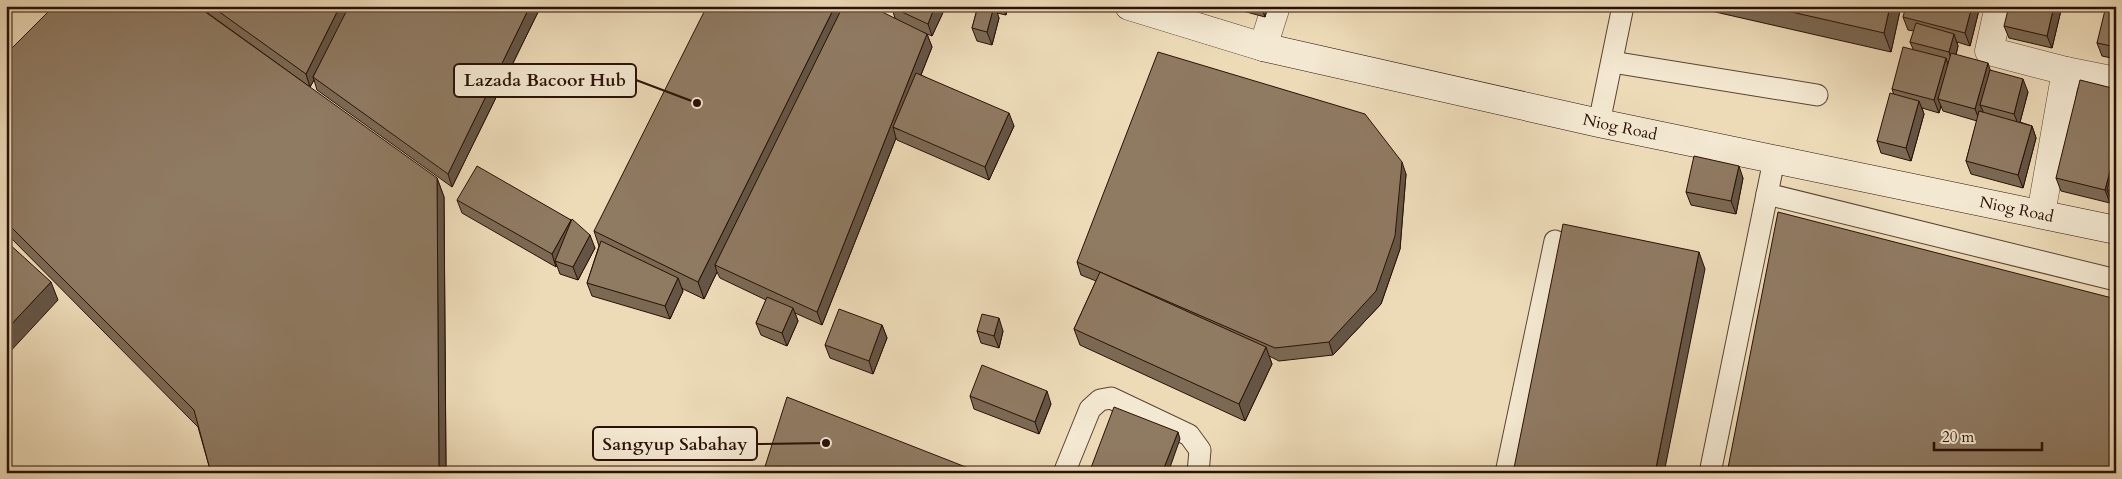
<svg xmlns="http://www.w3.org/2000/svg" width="2122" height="479" font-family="Cardo,serif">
  <rect width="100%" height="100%" fill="#eddbb8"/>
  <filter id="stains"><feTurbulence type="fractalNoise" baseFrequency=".004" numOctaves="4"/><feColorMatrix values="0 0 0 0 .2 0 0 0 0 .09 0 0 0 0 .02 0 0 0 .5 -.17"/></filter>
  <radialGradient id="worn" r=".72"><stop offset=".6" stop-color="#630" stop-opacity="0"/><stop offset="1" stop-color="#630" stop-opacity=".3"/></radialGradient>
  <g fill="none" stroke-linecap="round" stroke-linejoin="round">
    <defs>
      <g id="lane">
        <path d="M1612 62 1817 95"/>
        <path d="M1599 123 1623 6"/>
        <path d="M1767 194 2116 280"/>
        <path d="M1064 473 1090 409 1100 400 1111 398 1189 435 1200 450 1198 473"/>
        <path d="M1506 473 1555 241"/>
        <path d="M1710 473 1774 160"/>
      </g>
      <g id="street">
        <path d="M1999 6 1989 51 2066 71 2116 81"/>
        <path d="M1263 47 1276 6"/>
        <path d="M2041 214 2066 71"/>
      </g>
      <g id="secondary">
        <path id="s1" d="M1129 6 1263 47 1599 123 2116 230"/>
      </g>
    </defs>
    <use href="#lane" stroke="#5b4332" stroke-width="23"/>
    <use href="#street" stroke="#5b4332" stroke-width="29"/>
    <use href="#secondary" stroke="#2a1005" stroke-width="29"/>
    <use href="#lane" stroke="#f3e8d1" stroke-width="21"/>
    <use href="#street" stroke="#f3e8d1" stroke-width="28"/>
    <use href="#secondary" stroke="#f3e8d1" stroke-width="28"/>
  </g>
  <g fill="#7b6954" stroke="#2a1005">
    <path d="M198 6H541L452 187 317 90 314 80 310 87Z"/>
    <path d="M891 6H946L932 36 922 32 927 34 932 47 921 75 1014 126 989 180 897 140 896 138 822 325 795 313 798 321 787 346 761 335 756 323 766 300 720 278 717 272 704 299 681 288 683 291 670 319 592 296 587 283 599 246 594 231 895 18Z"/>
    <path d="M978 6H1008L1006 15 997 13 999 18 992 45 977 41 972 28Z"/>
    <path d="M1238 6H1268L1265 17 1239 10Z"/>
    <path d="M1689 6H1901L1891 52Z"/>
    <path d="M1980 6 1970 46 1957 42 1958 46 1956 55 1990 70 2028 92 2020 122 2032 126 2036 138 2023 188 1971 174 1966 161 1977 121 1943 111 1941 106 1939 113 1922 108 1924 114 1911 161 1881 153 1877 141 1894 95 1892 89 1913 49 1910 42 1914 31 1908 30 1903 17Z"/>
    <path d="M2062 6 2052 48 2009 38 2004 26Z"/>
    <path d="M2116 6V59L2102 56 2097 43Z"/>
    <path d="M6 54 437 178 444 197 446 473H211L198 427 6 233Z"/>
    <path d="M2116 89V203L2112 202 2111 200 2110 203 2061 191 2056 178Z"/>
    <path d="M1406 174 1400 249 1381 304 1333 355 1279 361 1269 356 1272 364 1245 421 1080 345 1074 329 1096 281 1081 275 1077 262Z"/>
    <path d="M1743 178 1736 214 1691 205 1686 192Z"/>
    <path d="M457 200 571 220 595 248 578 280 560 274 557 266 556 267 462 213Z"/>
    <path d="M882 325 887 338 873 374 830 358 825 345Z"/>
    <path d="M977 331H1003L999 348 981 343Z"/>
    <path d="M970 396 1051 404 1039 434 974 409Z"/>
  </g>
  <g fill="#645545" stroke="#2a1005">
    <path d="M340 6H351L313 77 314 80 310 87 306 74Z"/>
    <path d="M530 6H541L452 187 448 174Z"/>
    <path d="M835 6H849L715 265 717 272 704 299 698 282Z"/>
    <path d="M935 6H946L932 36 928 24Z"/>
    <path d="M994 6H995L999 18 992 45 987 32Z"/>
    <path d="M1002 6H1008L1006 15Z"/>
    <path d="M1261 6H1268L1265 17Z"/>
    <path d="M1890 6H1901L1891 52 1884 33Z"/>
    <path d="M1972 6H1980L1970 46 1965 33Z"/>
    <path d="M2054 6H2062L2052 48 2047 36Z"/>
    <path d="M927 34 932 47 899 130 893 127 896 138 822 325 817 312Z"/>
    <path d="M1954 34 1958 46 1953 65 1949 52Z"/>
    <path d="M1946 58 1950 71 1938 99 1941 106 1939 113 1934 100Z"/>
    <path d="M1988 63 1992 76 1980 105 1983 111 1980 122 1975 109Z"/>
    <path d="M2023 79 2028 92 2019 126 2014 114Z"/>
    <path d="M1919 101 1924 114 1911 161 1906 148Z"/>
    <path d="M1009 113 1014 126 989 180 985 167Z"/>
    <path d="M2032 126 2036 138 2023 188 2018 175Z"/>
    <path d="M2116 148V180L2107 190 2111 200 2110 203 2105 190Z"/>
    <path d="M1402 162 1406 174 1400 249 1381 304 1333 355 1329 342Z"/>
    <path d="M1739 166 1743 178 1736 214 1731 201Z"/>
    <path d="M437 178 444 197 446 473H439Z"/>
    <path d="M571 220 576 233 555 261 557 266 556 267 552 254Z"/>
    <path d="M590 235 595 248 578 280 573 267Z"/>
    <path d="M1699 252 1705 269 1664 473H1655Z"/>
    <path d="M678 278 683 291 670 319 665 306Z"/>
    <path d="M51 282 58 300 6 356V330Z"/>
    <path d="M793 308 798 321 787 346 782 333Z"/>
    <path d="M999 318 1003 331 999 348 994 336Z"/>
    <path d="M882 325 887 338 873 374 869 361Z"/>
    <path d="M1266 347 1272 364 1245 421 1239 404Z"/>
    <path d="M1047 391 1051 404 1039 434 1035 422Z"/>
    <path d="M1178 432 1180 439 1168 473H1162Z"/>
  </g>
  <g fill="#8f7a62" stroke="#2a1005">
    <path d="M54 6H197L437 178 439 473H211L194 410 6 222V54Z"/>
    <path d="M211 6H340L306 74Z"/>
    <path d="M349 6H530L448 174 313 77Z"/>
    <path d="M707 6H835L698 282 594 231Z"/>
    <path d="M843 6H870L927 34 817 312 715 265Z"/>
    <path d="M891 6H935L928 24 891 7Z"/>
    <path d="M978 6H994L987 32 972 28Z"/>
    <path d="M1765 6H1890L1884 33Z"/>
    <path d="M1906 6H1972L1965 33 1903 17Z"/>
    <path d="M2009 6H2054L2047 36 2004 26Z"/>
    <path d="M2106 6H2116V47L2097 43Z"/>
    <path d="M1916 23 1954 34 1949 52 1910 42Z"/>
    <path d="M1903 47 1946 58 1934 100 1892 89Z"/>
    <path d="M1158 52 1365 114 1402 162 1395 236 1376 291 1329 342 1275 348 1077 262Z"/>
    <path d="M1951 53 1988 63 1975 109 1938 99Z"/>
    <path d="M1990 70 2023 79 2014 114 1980 105Z"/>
    <path d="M916 73 1009 113 985 167 893 127Z"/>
    <path d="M2080 80 2116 89V148L2105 190 2056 178Z"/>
    <path d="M1890 93 1919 101 1906 148 1877 141Z"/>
    <path d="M1979 111 2032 126 2018 175 1966 161Z"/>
    <path d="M2116 154V192L2107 190Z"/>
    <path d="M1694 156 1739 166 1731 201 1686 192Z"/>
    <path d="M477 166 571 220 552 254 457 200Z"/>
    <path d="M1778 212 2116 299V473H1727Z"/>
    <path d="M572 219 590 235 573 267 555 261Z"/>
    <path d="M1563 224 1699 252 1655 473H1513Z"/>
    <path d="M6 241 51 282 6 330Z"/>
    <path d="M601 241 678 278 665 306 587 283Z"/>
    <path d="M1100 272 1266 347 1239 404 1074 329Z"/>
    <path d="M767 297 793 308 782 333 756 323Z"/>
    <path d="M839 309 882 325 869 361 825 345Z"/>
    <path d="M982 314 999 318 994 336 977 331Z"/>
    <path d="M982 365 1047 391 1035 422 970 396Z"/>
    <path d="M787 397 981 473H763Z"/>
    <path d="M1114 407 1178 432 1162 473H1089Z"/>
  </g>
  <g text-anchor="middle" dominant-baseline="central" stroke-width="4" stroke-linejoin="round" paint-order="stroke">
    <g font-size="16" fill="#2a1005" stroke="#f3e8d1">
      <text stroke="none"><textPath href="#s1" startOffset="506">Niog Road</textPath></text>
      <text stroke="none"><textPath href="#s1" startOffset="911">Niog Road</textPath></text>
    </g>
  </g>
  <path fill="none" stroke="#2a1005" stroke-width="2" d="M697 103L636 80M826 443L757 444"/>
  <g fill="#2a1005" stroke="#f3e8d1" stroke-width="2">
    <circle cx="697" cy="103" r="5"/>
    <circle cx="826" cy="443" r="5"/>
  </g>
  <g fill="#f3e8d1" stroke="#2a1005" stroke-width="2">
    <rect x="454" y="64" width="182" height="33" rx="5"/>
    <rect x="593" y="427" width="164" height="33" rx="5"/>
  </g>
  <g font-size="18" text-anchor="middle" font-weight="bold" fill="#2a1005">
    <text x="545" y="86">Lazada Bacoor Hub</text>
    <text x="675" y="450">Sangyup Sabahay</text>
  </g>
  <rect width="2122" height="479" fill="none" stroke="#eddbb8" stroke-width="25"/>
  <rect x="8" y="8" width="2107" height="464" fill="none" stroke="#2a1005" stroke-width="2.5"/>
  <rect x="12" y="12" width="2097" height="454" fill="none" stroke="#2a1005"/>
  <path d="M1934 442v8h108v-8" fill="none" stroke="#2a1005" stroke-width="2.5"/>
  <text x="1942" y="442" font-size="15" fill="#2a1005" stroke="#f3e8d1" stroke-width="4" paint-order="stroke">20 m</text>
  <rect width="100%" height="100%" filter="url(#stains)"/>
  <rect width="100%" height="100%" fill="url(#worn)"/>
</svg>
